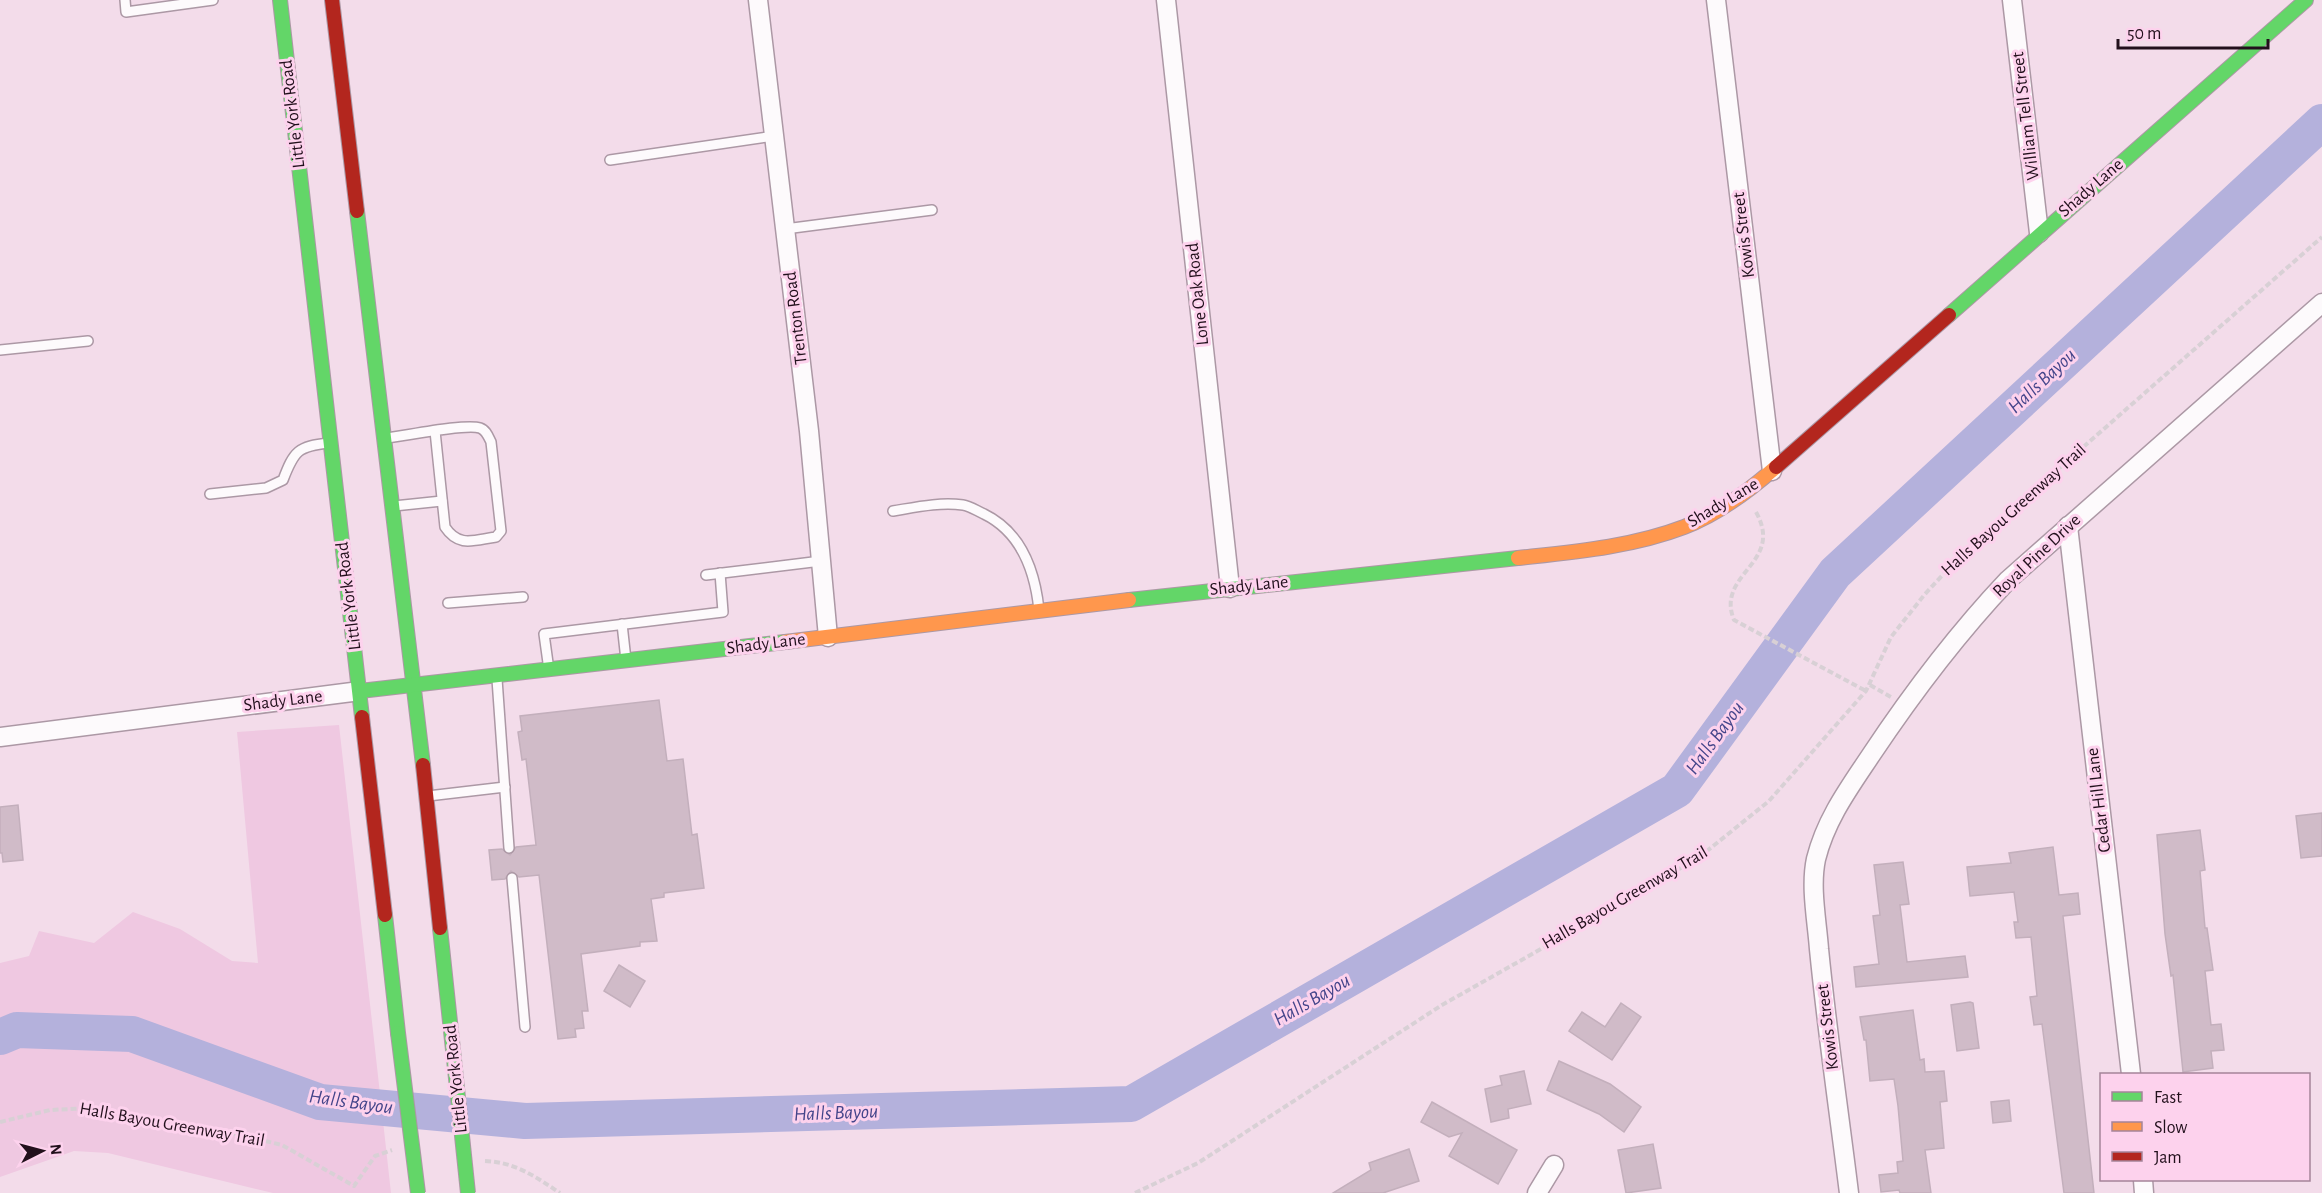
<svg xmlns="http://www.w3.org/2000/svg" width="2322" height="1193" font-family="'Alegreya Sans',sans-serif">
  <rect width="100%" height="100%" fill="#f3dcea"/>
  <path fill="#efc8e1" d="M339 725 391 1193H273L108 1153 74 1151 0 1177V963L29 956 39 931 94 943 133 912 180 929 232 961 258 963 237 732Z"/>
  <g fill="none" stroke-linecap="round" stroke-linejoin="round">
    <path stroke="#b4b1dc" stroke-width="36" d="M0 1037 17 1030 132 1034 320 1102 525 1121 1131 1104 1677 790 1835 573 2322 122"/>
  </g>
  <g fill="#d0bbc8" stroke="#c3afbc" stroke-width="1.5">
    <path d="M659 700 667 761 683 759 692 835 697 834 704 888 664 893V897L651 899 657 941 640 942V946L581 954 588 1011H582L584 1028 575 1029 576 1037 558 1039 539 875 519 877 511 871 505 879 492 880 489 850 502 849 510 855 516 847 536 845 526 759 522 760 518 732 522 731 520 716Z"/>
    <path d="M18 805 23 860 3 862 2 853H0V807Z"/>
    <path d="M2322 813V856L2301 858 2296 816Z"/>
    <path d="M2200 830 2205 870 2200 871 2205 928H2207L2213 970 2205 971 2211 1025 2221 1024 2224 1050 2211 1051 2213 1068 2183 1072 2173 975 2171 976 2165 934 2157 835Z"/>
    <path d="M2053 847 2059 895 2078 893 2080 914 2063 916 2094 1193H2064L2042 1024 2034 1025 2030 997 2037 996 2031 937 2016 938 2014 922H2018L2014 892 1970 896 1967 867 2011 863 2009 853Z"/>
    <path d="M1903 862 1909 904 1900 905 1907 962 1965 956 1968 977 1856 987 1854 967 1879 964 1873 916 1880 915 1874 865Z"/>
    <path d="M619 965 645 981 630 1007 604 991Z"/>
    <path d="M1970 1002 1973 1003 1979 1048 1957 1051 1951 1005Z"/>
    <path d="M1621 1003 1641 1017 1612 1060 1569 1031 1582 1012 1605 1027Z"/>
    <path d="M1913 1010 1920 1060 1924 1059 1925 1072 1944 1071 1947 1101 1940 1102 1944 1148 1925 1150 1931 1193H1900L1899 1190 1881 1192 1879 1175 1898 1173 1897 1162 1903 1161 1898 1106 1894 1079 1870 1081 1866 1040H1864L1860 1017Z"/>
    <path d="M1559 1061 1610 1084 1641 1107 1624 1132 1599 1114 1547 1090Z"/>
    <path d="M1524 1071 1531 1104 1508 1109 1509 1118 1491 1122 1485 1089 1502 1085 1500 1076Z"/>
    <path d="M2009 1100 2011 1121 1993 1123 1991 1102Z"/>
    <path d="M1432 1102 1517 1150 1498 1184 1449 1156 1462 1133 1449 1137 1421 1122Z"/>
    <path d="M1653 1144 1661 1188 1626 1193 1618 1150Z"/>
    <path d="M1409 1149 1419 1181 1383 1193H1333L1371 1170 1369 1163Z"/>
  </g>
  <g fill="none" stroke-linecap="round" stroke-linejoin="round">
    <defs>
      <g id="lane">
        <path d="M125 0 126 12 213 0"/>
        <path d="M610 160 774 136"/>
        <path d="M785 229 932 210"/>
        <path d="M0 350 88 341"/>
        <path d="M387 438C405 436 466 423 480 428 486 430 488 436 491 442L501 531 496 537C474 540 459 548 445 527L435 431"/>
        <path d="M210 494 266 488 283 480C294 451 298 446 329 443"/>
        <path d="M394 506 442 501"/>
        <path d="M893 511C917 507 939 502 963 505 970 506 977 511 984 514 1021 532 1035 571 1039 610"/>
        <path d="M706 575 821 561"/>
        <path d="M448 603 523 597"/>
        <path d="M622 624 626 660"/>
        <path d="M549 670 544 634 723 612 720 573"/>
        <path d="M497 679 509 848"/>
        <path d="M428 796 505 787"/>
        <path d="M512 878 525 1027"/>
      </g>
      <g id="street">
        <path d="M758 0 809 431 828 637"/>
        <path d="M1166 0 1230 588"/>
        <path d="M1716 0 1772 471"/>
        <path d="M2012 0 2039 233"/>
        <path d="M2068 526 2131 1074"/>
        <path d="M0 737 360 691"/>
        <path d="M2143 1180 2144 1193"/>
        <path d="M1537 1193 1554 1165"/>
        <path d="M1849 1193C1839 1112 1827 1031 1819 949 1817 921 1810 887 1816 859 1826 819 1849 788 1871 755 1913 692 1957 634 2008 580L2322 303"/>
      </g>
      <g id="fast">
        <path d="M280 0 362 717"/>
        <path d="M357 211 423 765"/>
        <path d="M1949 315 2306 0"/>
        <path d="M1129 600 1518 558"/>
        <path d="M360 691 785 642"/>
        <path d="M385 915 398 1033"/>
        <path d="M440 928 453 1050"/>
      </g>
      <g id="slow">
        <path d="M1518 558C1573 552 1632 547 1684 527 1716 515 1751 489 1776 467"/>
        <path d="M785 642 1129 600"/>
      </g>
      <g id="jam">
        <path d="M332 0 357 211"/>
        <path d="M1776 467 1949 315"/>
        <path d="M362 717 385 915"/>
        <path d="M423 765 440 928"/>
      </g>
    </defs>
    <use href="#lane" stroke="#ac98a5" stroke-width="12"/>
    <use href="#street" stroke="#ac98a5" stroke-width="21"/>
    <use href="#fast" stroke="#ac98a5" stroke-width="16"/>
    <use href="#slow" stroke="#ac98a5" stroke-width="16"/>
    <use href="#jam" stroke="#ac98a5" stroke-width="16"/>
    <g stroke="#d8d0d5" stroke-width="4" stroke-dasharray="6 3" stroke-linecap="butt">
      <path d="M1756 512C1785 564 1715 573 1734 620L1866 691"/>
      <path d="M1870 685 1891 697"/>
      <path d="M0 1122 50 1110 93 1108 180 1126 236 1134 282 1145 354 1186 375 1156 392 1150"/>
      <path d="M485 1161C515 1162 536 1177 560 1193"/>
      <path d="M1135 1193 1198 1163 1442 1005 1640 893 1702 855 1769 801 1866 691 1891 637 1925 594 1964 552 2322 237"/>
    </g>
    <use href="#lane" stroke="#fdfafc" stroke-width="9"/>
    <use href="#street" stroke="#fdfafc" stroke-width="18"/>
    <use href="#fast" stroke="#63d668" stroke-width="14"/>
    <use href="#slow" stroke="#ff974d" stroke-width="14"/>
    <use href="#jam" stroke="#b3261e" stroke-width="14"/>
    <defs>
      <g id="fast-bridge">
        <path d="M398 1033 418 1193"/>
        <path d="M453 1050 468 1193"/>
      </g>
    </defs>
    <use href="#fast-bridge" stroke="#ac98a5" stroke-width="16" stroke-linecap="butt"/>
    <use href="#fast-bridge" stroke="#63d668" stroke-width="14"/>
  </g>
  <g text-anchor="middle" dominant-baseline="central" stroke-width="6" stroke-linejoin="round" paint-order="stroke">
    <g font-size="18" fill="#22101c" stroke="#fdd2ed">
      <text transform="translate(293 114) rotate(-97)">Little York Road</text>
      <text transform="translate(2026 116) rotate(-97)">William Tell Street</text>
      <text transform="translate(2091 188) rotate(-41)">Shady Lane</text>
      <text transform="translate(1744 235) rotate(-97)">Kowis Street</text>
      <text transform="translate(1198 294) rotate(-96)">Lone Oak Road</text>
      <text transform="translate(796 318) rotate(-97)">Trenton Road</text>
      <text transform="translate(1723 503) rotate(-31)">Shady Lane</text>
      <text transform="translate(2014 510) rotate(-42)">Halls Bayou Greenway Trail</text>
      <text transform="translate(2037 556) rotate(-43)">Royal Pine Drive</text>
      <text transform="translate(1249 586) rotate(-6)">Shady Lane</text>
      <text transform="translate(349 596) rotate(-97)">Little York Road</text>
      <text transform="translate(766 644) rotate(-7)">Shady Lane</text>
      <text transform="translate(283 701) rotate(-7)">Shady Lane</text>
      <text transform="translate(2099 800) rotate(-97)">Cedar Hill Lane</text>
      <text transform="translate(1625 898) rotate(-30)">Halls Bayou Greenway Trail</text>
      <text transform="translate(1828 1027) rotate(-97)">Kowis Street</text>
      <text transform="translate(456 1079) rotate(-96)">Little York Road</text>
      <text transform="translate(172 1125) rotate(10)">Halls Bayou Greenway Trail</text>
    </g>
    <g font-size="20" font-style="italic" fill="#44458a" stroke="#fdd2ed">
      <text transform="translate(2042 381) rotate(-43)">Halls Bayou</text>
      <text transform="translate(1715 738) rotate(-54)">Halls Bayou</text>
      <text transform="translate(1312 1000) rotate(-30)">Halls Bayou</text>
      <text transform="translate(351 1102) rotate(8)">Halls Bayou</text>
      <text transform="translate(836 1113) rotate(-2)">Halls Bayou</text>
    </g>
  </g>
  <rect x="2100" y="1073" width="210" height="108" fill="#fdd2ed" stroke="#a58499" stroke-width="1.5"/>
  <rect x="2112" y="1092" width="30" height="9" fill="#63d668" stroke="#a58499" stroke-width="1.5"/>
  <text x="2154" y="1103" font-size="18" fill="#22101c">Fast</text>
  <rect x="2112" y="1122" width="30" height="9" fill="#ff974d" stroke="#a58499" stroke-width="1.5"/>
  <text x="2154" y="1133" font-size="18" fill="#22101c">Slow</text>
  <rect x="2112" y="1152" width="30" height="9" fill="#b3261e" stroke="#a58499" stroke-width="1.5"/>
  <text x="2154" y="1163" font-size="18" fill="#22101c">Jam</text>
  <g transform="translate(42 1151) rotate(84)" stroke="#fdd2ed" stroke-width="4.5" paint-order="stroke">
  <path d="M0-4.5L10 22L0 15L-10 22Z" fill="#22101c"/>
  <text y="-9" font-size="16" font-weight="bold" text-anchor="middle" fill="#22101c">N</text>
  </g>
  <path d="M2118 39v9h150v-9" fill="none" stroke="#22101c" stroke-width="3"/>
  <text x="2127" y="39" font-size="18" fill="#22101c" stroke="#fdd2ed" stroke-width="4.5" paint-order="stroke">50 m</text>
</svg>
